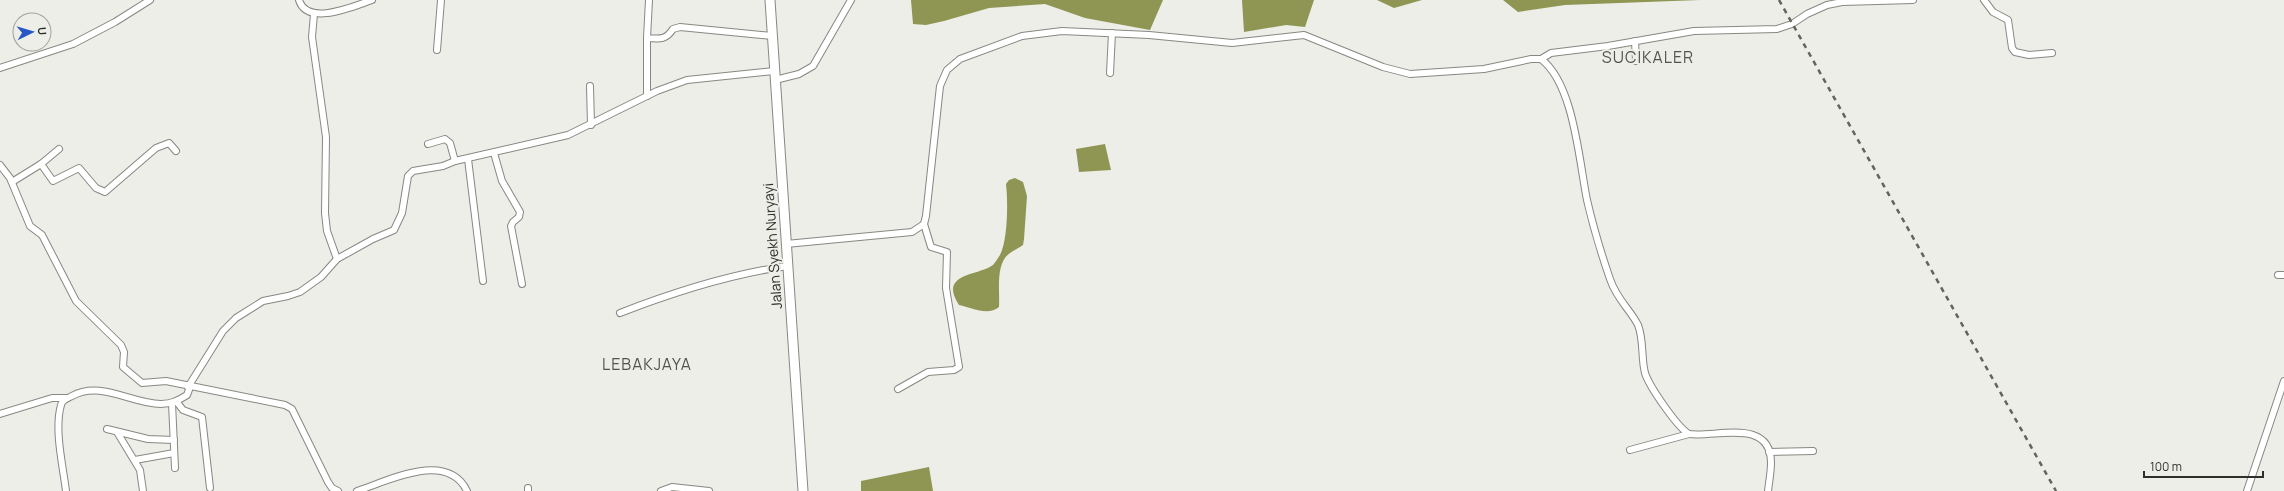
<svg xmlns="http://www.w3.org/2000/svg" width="2284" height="491" font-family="Manrope,sans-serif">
  <rect width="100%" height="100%" fill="#eceee7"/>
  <g fill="#8f9553">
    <path d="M911 0H1163L1150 30 1085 18 1045 4 989 8 944 21 926 25 913 24Z"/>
    <path d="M1242 0H1314L1305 27 1286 25 1244 32Z"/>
    <path d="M1377 0H1422L1394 8Z"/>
    <path d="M1503 0H1700L1565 5 1518 12Z"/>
    <path d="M1105 144 1111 170 1079 172 1076 149Z"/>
    <path d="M1015 178 1023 182 1027 196 1024 239 1023 245C1019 248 1014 250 1010 253 995 263 1000 291 999 307 988 316 972 308 959 305 938 273 978 276 993 265 995 263 998 258 1000 255 1008 239 1008 201 1006 184L1009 180Z"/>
    <path d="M929 467 933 491H861V481Z"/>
  </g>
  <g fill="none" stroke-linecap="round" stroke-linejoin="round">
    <defs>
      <g id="street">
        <path d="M299 0C307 27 354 6 372 0"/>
        <path d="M649 0 647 38C660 39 666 40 673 29L680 27 772 36"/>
        <path d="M1984 0 1993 12 2008 20 2012 48 2015 52 2029 55 2052 53"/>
        <path d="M314 14 312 37 326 137 325 213 327 231 337 259"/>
        <path d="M1635 41 1636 61"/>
        <path d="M437 50 441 0"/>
        <path d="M1541 59 1551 53 1608 46 1694 31 1777 29 1792 24 1807 14 1827 5 1842 2 1913 0"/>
        <path d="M0 68 73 44 115 22 150 0"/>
        <path d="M1110 73 1112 33"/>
        <path d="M775 80 799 74 813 66 851 0"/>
        <path d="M590 86 591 125"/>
        <path d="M647 96V38"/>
        <path d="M428 144 445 139 450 143 455 161"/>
        <path d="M494 153 502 181 520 212 519 217 513 222 511 226 522 284"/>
        <path d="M468 159 483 281"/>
        <path d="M41 164 53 181 79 168 96 188 105 192 156 148 169 143 176 151"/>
        <path d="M0 165 10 178 30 226 42 235 76 301 121 345 124 352 123 367 142 383 166 381 285 405 292 409 328 482 332 488 338 491"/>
        <path d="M12 182 41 164 59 149"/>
        <path d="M786 244 912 232 924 224 926 216 940 86 947 70 960 59 1022 36 1062 31 1149 35 1232 43 1304 35 1383 67 1410 74 1484 69 1531 59H1541C1574 84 1579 161 1587 200 1593 226 1601 253 1610 279 1617 300 1630 309 1638 325 1644 340 1641 358 1645 373 1649 386 1677 427 1689 434 1715 438 1771 417 1771 463 1771 472 1769 482 1768 491"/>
        <path d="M2278 275H2284"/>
        <path d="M620 313C674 292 730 274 788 266"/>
        <path d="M188 387 223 331 236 318 263 301 288 296 300 292 321 277 337 259 373 239 394 230 402 213 408 176 413 171 443 166 455 161 568 135 657 91 687 80 774 71"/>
        <path d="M898 389 928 372 954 370 959 367 946 288 947 252 931 247 924 224"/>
        <path d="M176 401 183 410 202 417 210 488"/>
        <path d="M172 403 175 468"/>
        <path d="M0 414 52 398H67"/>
        <path d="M107 429 148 439 174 440"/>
        <path d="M117 432 140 470 143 491"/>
        <path d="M1630 450 1689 434"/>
        <path d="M1769 452 1813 451"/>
        <path d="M135 460 174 453"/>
        <path d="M528 488V491"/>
        <path d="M66 491C63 466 54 430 61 405 62 400 68 398 72 396 101 380 131 404 161 404 172 404 179 400 187 395L190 387"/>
        <path d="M357 491C388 481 447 450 467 491"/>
        <path d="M661 491 672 487 709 491"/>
        <path d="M2247 491 2284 381"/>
      </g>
      <path id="secondary" d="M770 0 803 491"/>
    </defs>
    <use href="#street" stroke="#878882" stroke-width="8"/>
    <use href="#secondary" stroke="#878882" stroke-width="11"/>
    <use href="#street" stroke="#fff" stroke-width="6"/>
    <use href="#secondary" stroke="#fff" stroke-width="9"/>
    <path stroke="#63635f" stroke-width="2.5" stroke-dasharray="5 5" stroke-linecap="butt" d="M1779 0 2056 491"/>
  </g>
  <g text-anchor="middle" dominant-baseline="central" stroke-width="4" stroke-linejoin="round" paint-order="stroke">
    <g font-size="14" fill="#2e2e2b" stroke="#eceee7">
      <text transform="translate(772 246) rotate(-94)">Jalan Syekh Nuryayi</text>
    </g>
    <g font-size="16" letter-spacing="1" fill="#53544e" stroke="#eceee7">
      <text x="1648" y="57">SUCIKALER</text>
      <text x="647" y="364">LEBAKJAYA</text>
    </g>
  </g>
  <g transform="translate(32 32) rotate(85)"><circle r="19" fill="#eceee7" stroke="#a0a19c"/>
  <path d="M0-3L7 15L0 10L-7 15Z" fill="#2857c5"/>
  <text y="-6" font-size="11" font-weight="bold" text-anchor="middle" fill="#2e2e2b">U</text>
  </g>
  <path d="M2144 471v6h119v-6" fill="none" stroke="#2e2e2b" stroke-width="2"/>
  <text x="2150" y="471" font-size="12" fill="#2e2e2b" stroke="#eceee7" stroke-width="3" paint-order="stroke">100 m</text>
</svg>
